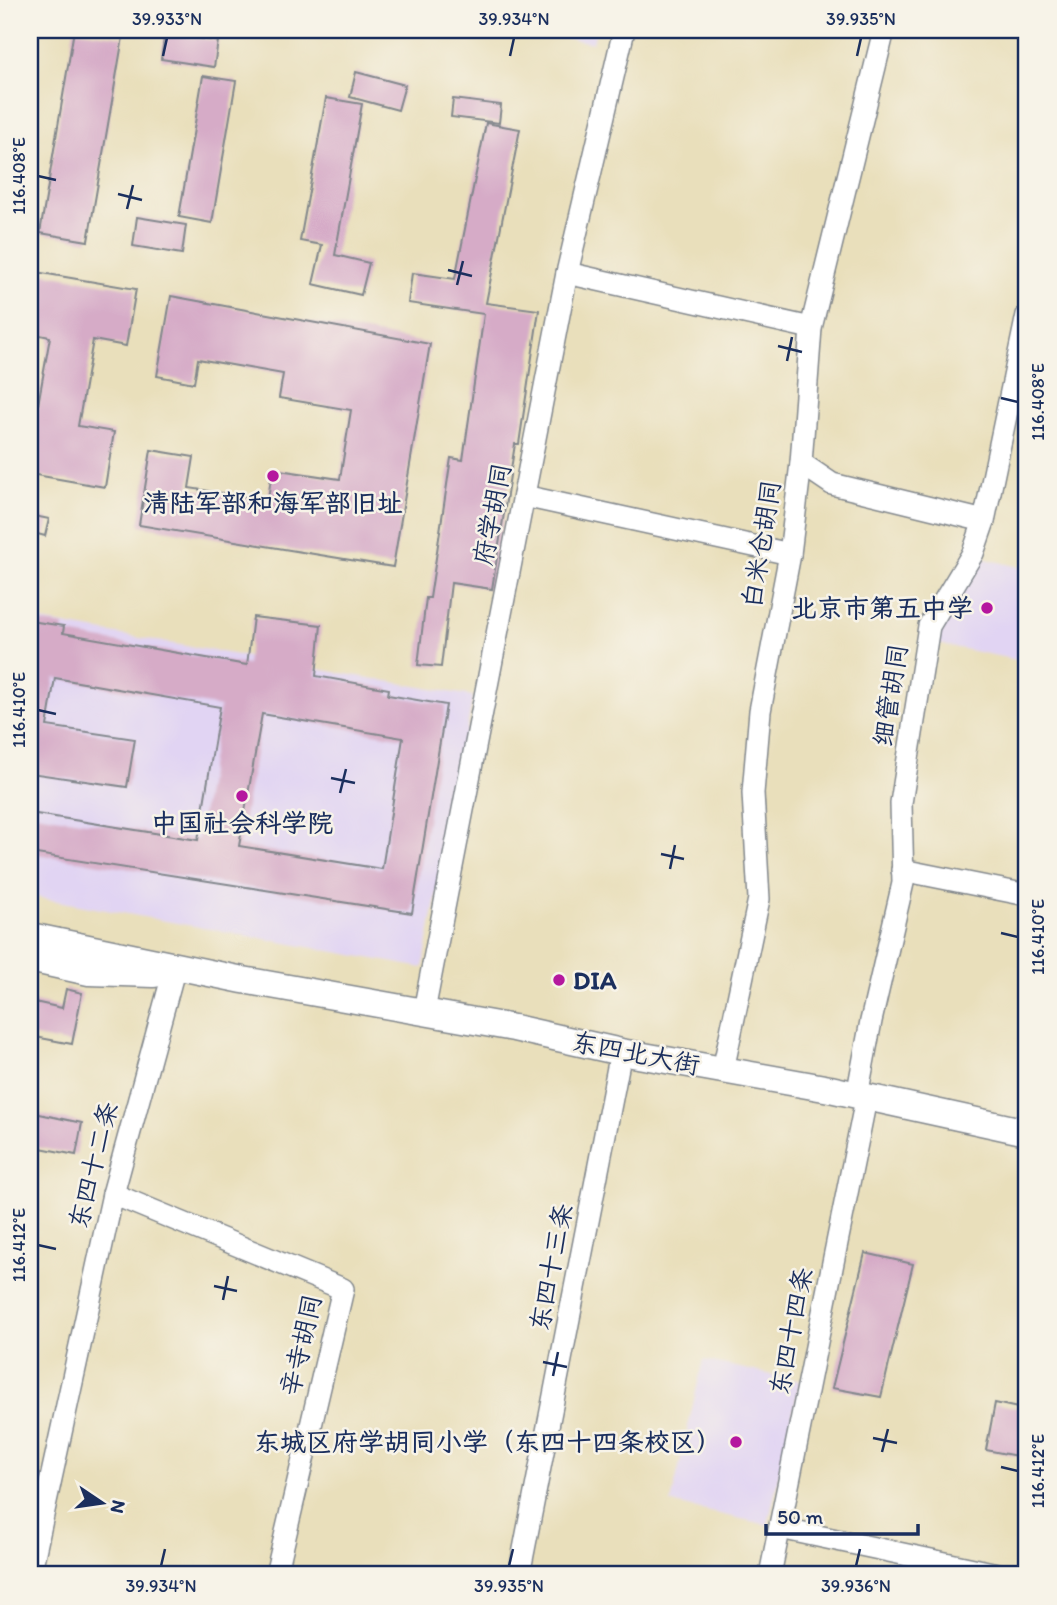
<svg xmlns="http://www.w3.org/2000/svg" width="1057" height="1605" font-family="Itim,'LXGW WenKai TC',sans-serif">
  <rect width="100%" height="100%" fill="#f7f3e8"/>
  <filter id="ink" filterUnits="userSpaceOnUse"><feTurbulence type="fractalNoise" baseFrequency=".0143" numOctaves="2"/><feDisplacementMap in="SourceGraphic" scale="14" xChannelSelector="R" yChannelSelector="G"/><feConvolveMatrix kernelMatrix="1 2 1 2 8 2 1 2 1" color-interpolation-filters="sRGB"/></filter>
  <filter id="wash" filterUnits="userSpaceOnUse"><feTurbulence type="fractalNoise" baseFrequency=".00686" numOctaves="4" result="noise"/><feDisplacementMap in="SourceGraphic" scale="28" xChannelSelector="R" yChannelSelector="G"/><feGaussianBlur stdDeviation="1.57" result="paint"/><feColorMatrix in="noise" values="0 0 0 0 0 0 0 0 0 0 0 0 0 0 0 0 0 1.4 0 .05"/><feComposite in="paint" operator="in"/></filter>
  <g filter="url(#wash)">
    <rect width="100%" height="100%" fill="#e9dfbb"/>
    <g fill="#e1d4f3">
      <path d="M522 30H596L593 43Z"/>
      <path d="M982 558 1027 569V662L934 643 943 618Z"/>
      <path d="M30 619 473 696 423 968 30 896Z"/>
      <path d="M703 1360 800 1381 768 1525 671 1503Z"/>
    </g>
    <g id="blocks">
      <g fill="#d6abc7" fill-rule="evenodd">
        <path d="M74 30 123 37 88 241 40 233Z"/>
        <path d="M165 33 218 41 214 67 161 59Z"/>
        <path d="M356 72 405 85 398 110 350 97Z"/>
        <path d="M203 76 236 81 212 223 179 217Z"/>
        <path d="M326 98 362 104 335 255 369 263 361 295 313 284 322 245 300 241Z"/>
        <path d="M453 99 501 105 499 123 451 117Z"/>
        <path d="M486 123 520 129 486 303 539 310 519 444H515L492 589 451 583 441 667 418 665 426 598H430L451 458 463 460 484 314 408 303 412 273 455 279Z"/>
        <path d="M137 217 186 225 182 254 133 246Z"/>
        <path d="M30 271 136 289 126 346 93 340 78 426 114 432 105 487 30 474V415L36 416 50 337 30 333Z"/>
        <path d="M171 296 430 344 393 567 139 525 151 450 194 457 189 488 268 500 272 469 340 479 351 410 279 398 283 374 198 359 194 383 157 376Z"/>
        <path d="M30 515 49 519 45 536 30 532Z"/>
        <path d="M253 617 321 625 316 676 389 689 388 695 446 705 412 913 30 853V813L198 840 220 707 55 678 47 726 135 739 127 787 30 773V621L64 626 63 633 247 665ZM262 714 403 738 382 869 239 846Z"/>
        <path d="M66 989 82 993 72 1044 30 1036V1001L62 1008Z"/>
        <path d="M30 1112 82 1123 76 1155 30 1146Z"/>
        <path d="M865 1253 913 1264 881 1397 832 1388Z"/>
        <path d="M995 1403 1027 1410V1458L986 1450Z"/>
      </g>
    </g>
  </g>
  <g filter="url(#ink)">
    <use href="#blocks" fill-opacity="0" stroke="#82878c" stroke-width="2"/>
    <g fill="none" stroke-linecap="round" stroke-linejoin="round">
      <defs>
        <g id="minor">
          <path d="M567 273 811 328"/>
          <path d="M801 463 832 484 984 521"/>
          <path d="M524 496 790 554"/>
          <path d="M902 870 1027 895"/>
          <path d="M424 1011 567 273 624 30"/>
          <path d="M723 1070 759 899 753 793 760 711 790 554 801 463 811 328 884 30"/>
          <path d="M857 1096 871 1021 903 883 901 803 929 626 973 553 984 521 1027 315"/>
          <path d="M113 1194 343 1289 276 1575"/>
          <path d="M780 1528 1002 1575"/>
          <path d="M30 1575 113 1194 173 974"/>
          <path d="M519 1575 621 1052"/>
          <path d="M770 1575 866 1099"/>
        </g>
        <g id="major">
          <path d="M30 936 243 980 514 1028 621 1052 830 1089 1027 1132"/>
          <path d="M30 959 89 972 154 974"/>
        </g>
      </defs>
      <use href="#minor" stroke="#82878c" stroke-width="24"/>
      <use href="#major" stroke="#82878c" stroke-width="29"/>
      <use href="#minor" stroke="#fff" stroke-width="21"/>
      <use href="#major" stroke="#fff" stroke-width="26"/>
    </g>
  </g>
  <path fill="none" stroke="#1b2f5e" stroke-width="2.5" d="M163 56 167 38M510 56 514 38M857 56 861 38M38 176 56 180M118 194 142 200M127 209 133 185M448 270 472 276M457 285 463 261M778 346 802 352M787 361 792 337M1001 398 1018 402M38 710 56 714M331 778 355 783M340 793 346 769M661 854 684 859M670 869 675 845M1001 933 1018 937M38 1245 56 1249M214 1286 237 1291M223 1300 228 1276M543 1362 567 1367M553 1376 558 1352M873 1438 897 1443M882 1452 888 1429M1001 1467 1018 1471M161 1566 165 1549M509 1566 513 1549M856 1566 860 1549"/>
  <g fill="#b5179e" stroke="#f7f3e8" stroke-width="2.5">
    <circle cx="273" cy="476" r="7"/>
    <circle cx="987" cy="608" r="7"/>
    <circle cx="242" cy="796" r="7"/>
    <circle cx="559" cy="980" r="7"/>
    <circle cx="736" cy="1442" r="7"/>
  </g>
  <g text-anchor="middle" dominant-baseline="central" stroke-width="5" stroke-linejoin="round" paint-order="stroke">
    <g font-size="26" font-weight="bold" fill="#1b2f5e" stroke="#f7f3e8">
      <text x="273" y="503">清陆军部和海军部旧址</text>
      <text x="973" y="608" text-anchor="end">北京市第五中学</text>
      <text x="242" y="823">中国社会科学院</text>
      <text x="573" y="980" text-anchor="start">DIA</text>
      <text x="722" y="1442" text-anchor="end">东城区府学胡同小学（东四十四条校区）</text>
    </g>
    <g font-size="26" fill="#1b2f5e" stroke="#f7f3e8">
      <text transform="translate(492 514) rotate(-79)">府学胡同</text>
      <text transform="translate(761 544) rotate(-81)">白米仓胡同</text>
      <text transform="translate(890 695) rotate(-81)">细管胡同</text>
      <text transform="translate(636 1053) rotate(11)">东四北大街</text>
      <text transform="translate(93 1165) rotate(-76)">东四十二条</text>
      <text transform="translate(551 1267) rotate(-79)">东四十三条</text>
      <text transform="translate(791 1331) rotate(-79)">东四十四条</text>
      <text transform="translate(301 1345) rotate(-77)">辛寺胡同</text>
    </g>
  </g>
  <rect width="1057" height="1605" fill="none" stroke="#f7f3e8" stroke-width="77"/>
  <g transform="translate(102 1503) rotate(103)" stroke="#f7f3e8" stroke-width="5" paint-order="stroke">
  <path d="M0-5L12 26L0 18L-12 26Z" fill="#1b2f5e"/>
  <text y="-10" font-size="19" font-weight="bold" text-anchor="middle" fill="#1b2f5e">N</text>
  </g>
  <path d="M766 1524v10h152v-10" fill="none" stroke="#1b2f5e" stroke-width="3.5"/>
  <text x="777" y="1524" font-size="21" fill="#1b2f5e" stroke="#f7f3e8" stroke-width="5" paint-order="stroke">50 m</text>
  <rect x="38" y="38" width="980" height="1528" fill="none" stroke="#1b2f5e" stroke-width="2.5"/>
  <g font-size="18" text-anchor="middle" fill="#1b2f5e">
    <text x="167" y="25">39.933°N</text>
    <text x="514" y="25">39.934°N</text>
    <text x="861" y="25">39.935°N</text>
    <text transform="translate(19 176) rotate(-90)" y="6">116.408°E</text>
    <text transform="translate(1038 402) rotate(-90)" y="6">116.408°E</text>
    <text transform="translate(19 710) rotate(-90)" y="6">116.410°E</text>
    <text transform="translate(1038 937) rotate(-90)" y="6">116.410°E</text>
    <text transform="translate(19 1245) rotate(-90)" y="6">116.412°E</text>
    <text transform="translate(1038 1471) rotate(-90)" y="6">116.412°E</text>
    <text x="161" y="1592">39.934°N</text>
    <text x="509" y="1592">39.935°N</text>
    <text x="856" y="1592">39.936°N</text>
  </g>
</svg>
